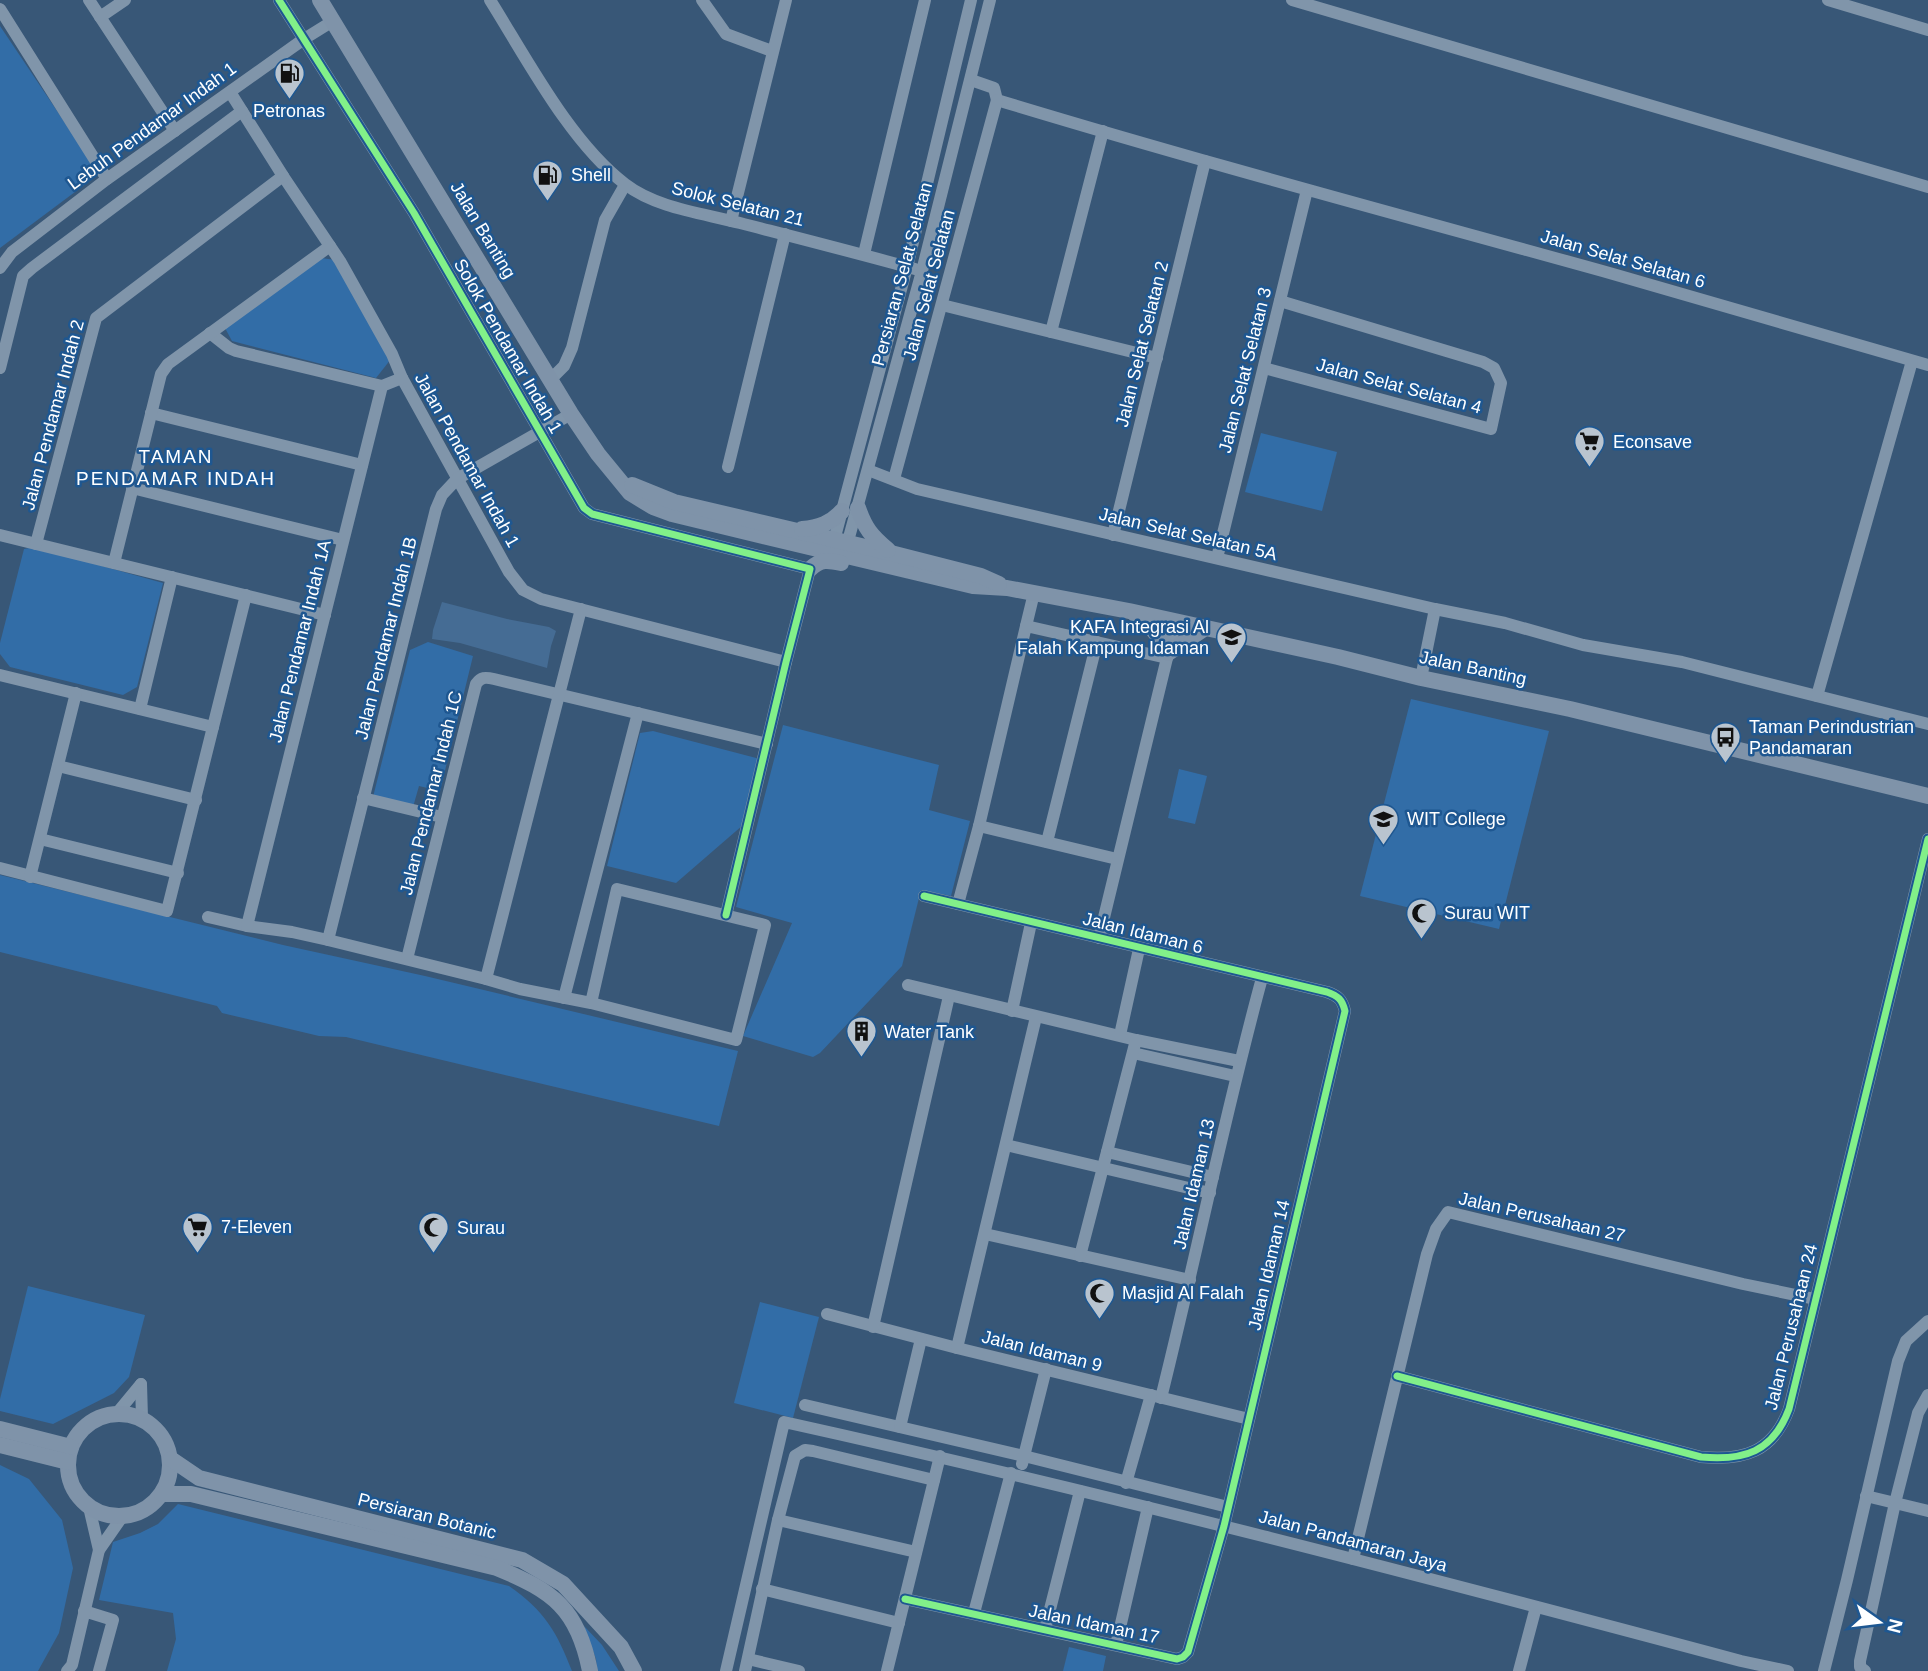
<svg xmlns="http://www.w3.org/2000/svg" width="1928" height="1671" font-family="Arial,sans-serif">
  <rect width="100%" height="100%" fill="#385777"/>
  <g fill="#326da7">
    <path d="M0 26 94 166 91 180 0 248Z"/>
    <path d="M321 258 336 260 391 359 376 378 232 341 225 328Z"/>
    <path d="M1261 433 1337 452 1322 511 1245 492Z"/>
    <path d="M34 547 163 583 137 687 123 695 10 667 0 654V643L24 549Z"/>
    <path d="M428 642 473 656 440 791 419 786 413 807 373 797 410 650Z"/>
    <path d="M1411 699 1549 731 1499 929 1360 896Z"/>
    <path d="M783 725 939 765 929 810 970 821 951 896 921 890 902 966 820 1053 813 1057 743 1036 792 923 736 907Z"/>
    <path d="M653 731 760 759 743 825 676 883 607 866 640 733Z"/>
    <path d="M1179 769 1207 776 1195 824 1168 818Z"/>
    <path d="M0 875 283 945 425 976 738 1051 719 1126 346 1037 319 1036 222 1013 217 1006 0 952Z"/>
    <path d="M28 1286 145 1315 129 1377 114 1393 53 1424 0 1411V1399Z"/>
    <path d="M760 1302 819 1317 793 1418 734 1403Z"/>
    <path d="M0 1465 29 1479 62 1520 73 1568 59 1633 38 1671H0Z"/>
    <path d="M178 1504 509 1586C544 1610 557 1632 572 1671H167L176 1639 173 1613 99 1600 113 1542 140 1533 158 1524Z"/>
    <path d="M584 1626 602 1645 619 1671H597L596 1659Z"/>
    <path d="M1069 1647 1106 1656 1103 1671H1063Z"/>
  </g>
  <path fill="#456c94" d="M442 602 507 619 549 627 556 631 551 646 547 668 460 643 432 639 433 630Z"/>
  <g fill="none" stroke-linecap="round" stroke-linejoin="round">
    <g stroke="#8095aa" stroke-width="12">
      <path d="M89 0 175 131"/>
      <path d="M279 0 414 213 584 508 592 514 810 569 786 662 726 915"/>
      <path d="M490 0C527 59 570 142 625 184 656 208 702 213 740 223 798 238 857 253 915 269"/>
      <path d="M702 0 726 34 772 51"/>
      <path d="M1292 0 1928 187"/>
      <path d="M1828 0 1928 30"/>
      <path d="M0 9 107 179"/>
      <path d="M100 17 125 0"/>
      <path d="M971 80 994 88 997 100C1201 162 1408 217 1613 274 1718 304 1823 335 1928 365"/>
      <path d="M230 92 283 176 340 261 392 354 402 378 509 572 523 590 541 599 786 662"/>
      <path d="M731 221 786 0"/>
      <path d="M864 254 925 0"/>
      <path d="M0 268 12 252 107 179 304 39 333 21"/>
      <path d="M942 305 1157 358"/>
      <path d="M1051 332 1103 131"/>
      <path d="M210 333 229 348 236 351 382 386"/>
      <path d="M0 368 23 276 32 268 242 111"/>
      <path d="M1264 368 1491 429 1501 383 1494 368 1483 362 1280 301"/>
      <path d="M551 379 564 366 572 348 605 220 625 185"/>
      <path d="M151 413 362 465"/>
      <path d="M728 467 785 234"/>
      <path d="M868 470 917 489 1435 609 1421 678"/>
      <path d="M894 479 997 100"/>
      <path d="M132 488 343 540"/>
      <path d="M0 535 325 615"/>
      <path d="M1113 535 1205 161"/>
      <path d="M36 544 96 318 283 176"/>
      <path d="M832 548 907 267 971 0"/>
      <path d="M845 552 922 271 990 0"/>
      <path d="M1217 558 1307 190"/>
      <path d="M114 563 161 374 168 364 330 246"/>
      <path d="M1435 609 1505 623 1583 645 1682 662 1928 724"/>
      <path d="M1026 626 1034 593"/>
      <path d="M0 675 213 727"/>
      <path d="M1817 696 1912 361"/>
      <path d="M140 709 172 577"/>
      <path d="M58 766 196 800"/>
      <path d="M363 798 442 817"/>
      <path d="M979 826 1117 859"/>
      <path d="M40 839 178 873"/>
      <path d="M1047 842 1097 642"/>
      <path d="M0 868 167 911 246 595"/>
      <path d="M30 877 76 693"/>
      <path d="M958 904 979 826 1026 626 1167 658"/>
      <path d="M208 917 247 926 292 932 328 940 486 979 520 989 591 1003 736 1040 765 925 617 889 591 1003"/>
      <path d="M247 926 382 386 402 378"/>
      <path d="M1099 938 1176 621"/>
      <path d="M328 940 436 509 442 495 457 479 571 414"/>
      <path d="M407 959 476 684C481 677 485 677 494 679L767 744"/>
      <path d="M486 979 581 609"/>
      <path d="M908 985 1136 1040 1239 1061"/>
      <path d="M564 998 638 713"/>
      <path d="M1012 1011 1031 923"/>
      <path d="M1120 1035 1139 949"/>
      <path d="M1133 1053 1235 1076"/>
      <path d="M1006 1145 1210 1193"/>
      <path d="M1107 1152 1213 1177"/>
      <path d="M985 1234 1190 1280"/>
      <path d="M1080 1256 1136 1040"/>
      <path d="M827 1314 957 1348 1249 1419"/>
      <path d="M873 1327 949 996"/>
      <path d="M957 1348 1036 1017"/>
      <path d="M1397 1376 1701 1457C1744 1461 1773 1452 1789 1409L1928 839"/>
      <path d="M141 1384 142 1418"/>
      <path d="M1161 1398C1196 1258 1224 1117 1262 978"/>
      <path d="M805 1405 1024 1456 1228 1507"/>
      <path d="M117 1413 141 1384"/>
      <path d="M900 1427 921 1339"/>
      <path d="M1022 1464 1046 1369"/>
      <path d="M1126 1483 1151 1395"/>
      <path d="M1866 1496 1928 1511"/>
      <path d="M89 1507 99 1550"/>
      <path d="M778 1520 916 1552"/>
      <path d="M1353 1559 1427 1254 1436 1229 1448 1212 1743 1284 1815 1299"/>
      <path d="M762 1589 899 1623"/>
      <path d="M905 1599 1177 1659 1183 1657 1188 1652 1224 1526 1345 1011C1342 999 1338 996 1327 992L924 896"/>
      <path d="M84 1611 113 1620 99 1671"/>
      <path d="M974 1613 1011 1473"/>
      <path d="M1045 1629 1080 1491"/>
      <path d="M1116 1645 1148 1507"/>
      <path d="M748 1659 799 1671"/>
      <path d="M67 1671 72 1665 99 1550 122 1517"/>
      <path d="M726 1671 784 1422C1105 1493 1423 1576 1741 1661L1788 1671"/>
      <path d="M745 1671 778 1520 795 1456 805 1450 813 1451 934 1480"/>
      <path d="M887 1671 940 1456"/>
      <path d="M1519 1671 1536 1607"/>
      <path d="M1824 1671 1847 1580 1898 1361 1906 1341 1928 1321"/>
      <path d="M1865 1671 1860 1667V1661L1895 1503 1918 1413 1928 1395"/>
    </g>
    <g stroke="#7f93a9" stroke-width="16">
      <path d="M320 0 571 414 598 454 630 493 653 507 672 514 734 529 973 586 1007 588 1129 611 1338 657 1421 678 1570 709 1928 796"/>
      <path d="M632 485 674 502 891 553 981 576 999 584"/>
      <path d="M858 508C865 528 871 536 888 550"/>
      <path d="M802 529C819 528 831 523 842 511"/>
      <path d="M810 569C821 559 827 560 841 563"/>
      <path d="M1135 614 1150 626 1169 650"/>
      <path d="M1168 653 1205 628"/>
      <circle cx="119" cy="1465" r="51"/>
      <path d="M0 1429 71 1447"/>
      <path d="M0 1445 68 1462"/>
      <path d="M171 1459 199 1478 522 1560 563 1584 621 1647 634 1671"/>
      <path d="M162 1494H191L497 1568C553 1591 578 1609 590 1671"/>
    </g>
    <defs>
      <g id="cycleway">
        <path d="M279 0 414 213 584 508 592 514 810 569 786 662 726 915"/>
        <path d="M1397 1376 1701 1457C1744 1461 1773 1452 1789 1409L1928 839"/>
        <path d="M905 1599 1177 1659 1183 1657 1188 1652 1224 1526 1345 1011C1342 999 1338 996 1327 992L924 896"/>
      </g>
    </defs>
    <use href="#cycleway" stroke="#1e5791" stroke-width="11"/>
    <use href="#cycleway" stroke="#82f089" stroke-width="7"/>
  </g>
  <defs>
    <symbol id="fuel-pin" viewBox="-11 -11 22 30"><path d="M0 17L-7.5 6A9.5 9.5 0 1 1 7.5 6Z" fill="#b9c4cf" stroke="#1e5791"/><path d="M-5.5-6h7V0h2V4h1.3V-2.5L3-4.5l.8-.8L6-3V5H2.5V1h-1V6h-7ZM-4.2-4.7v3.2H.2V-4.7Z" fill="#111"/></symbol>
    <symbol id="supermarket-pin" viewBox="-11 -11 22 30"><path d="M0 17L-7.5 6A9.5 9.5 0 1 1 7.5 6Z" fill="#b9c4cf" stroke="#1e5791"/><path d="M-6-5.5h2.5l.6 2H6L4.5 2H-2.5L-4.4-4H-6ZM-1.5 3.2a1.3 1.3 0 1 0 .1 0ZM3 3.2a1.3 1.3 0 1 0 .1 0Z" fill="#111"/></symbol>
    <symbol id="school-pin" viewBox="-11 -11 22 30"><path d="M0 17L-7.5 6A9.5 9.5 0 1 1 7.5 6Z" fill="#b9c4cf" stroke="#1e5791"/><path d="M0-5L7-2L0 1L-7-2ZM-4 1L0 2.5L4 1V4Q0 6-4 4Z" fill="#111"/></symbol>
    <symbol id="bus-pin" viewBox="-11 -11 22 30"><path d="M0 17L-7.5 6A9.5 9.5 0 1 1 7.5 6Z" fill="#b9c4cf" stroke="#1e5791"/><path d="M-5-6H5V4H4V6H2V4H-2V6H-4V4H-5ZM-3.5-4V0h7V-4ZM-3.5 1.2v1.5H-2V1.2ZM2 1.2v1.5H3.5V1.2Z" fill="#111"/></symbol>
    <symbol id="university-pin" viewBox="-11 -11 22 30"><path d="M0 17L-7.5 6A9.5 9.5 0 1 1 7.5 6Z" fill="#b9c4cf" stroke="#1e5791"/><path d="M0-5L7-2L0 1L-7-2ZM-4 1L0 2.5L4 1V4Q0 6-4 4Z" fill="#111"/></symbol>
    <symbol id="mosque-pin" viewBox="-11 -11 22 30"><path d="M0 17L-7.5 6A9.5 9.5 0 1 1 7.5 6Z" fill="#b9c4cf" stroke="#1e5791"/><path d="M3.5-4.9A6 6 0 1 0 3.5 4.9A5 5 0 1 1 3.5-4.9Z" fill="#111"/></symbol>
    <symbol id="building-pin" viewBox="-11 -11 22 30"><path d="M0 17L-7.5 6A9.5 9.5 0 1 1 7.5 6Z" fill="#b9c4cf" stroke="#1e5791"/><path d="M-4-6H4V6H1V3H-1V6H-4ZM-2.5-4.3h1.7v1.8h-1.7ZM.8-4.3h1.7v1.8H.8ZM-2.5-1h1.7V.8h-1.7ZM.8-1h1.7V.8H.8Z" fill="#111"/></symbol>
  </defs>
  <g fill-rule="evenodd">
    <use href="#fuel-pin" x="272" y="56" width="35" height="47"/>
    <use href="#fuel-pin" x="530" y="158" width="35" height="47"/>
    <use href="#supermarket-pin" x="1572" y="424" width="35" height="47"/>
    <use href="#school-pin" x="1214" y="620" width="35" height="47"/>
    <use href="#bus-pin" x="1708" y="720" width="35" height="47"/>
    <use href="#university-pin" x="1366" y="802" width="35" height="47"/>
    <use href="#mosque-pin" x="1404" y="896" width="35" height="47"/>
    <use href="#building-pin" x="844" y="1014" width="35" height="47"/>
    <use href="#supermarket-pin" x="180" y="1210" width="35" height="47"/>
    <use href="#mosque-pin" x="416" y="1210" width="35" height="47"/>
    <use href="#mosque-pin" x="1082" y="1276" width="35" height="47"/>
  </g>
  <g text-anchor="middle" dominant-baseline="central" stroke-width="5" stroke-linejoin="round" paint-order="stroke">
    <g font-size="18" fill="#fff" stroke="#1e5791" text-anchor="start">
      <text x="289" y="111" text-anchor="middle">Petronas</text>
      <text x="571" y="175">Shell</text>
      <text x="1613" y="442">Econsave</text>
      <text x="1209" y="627" text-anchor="end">KAFA Integrasi Al<tspan x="1209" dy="21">Falah Kampung Idaman</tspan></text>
      <text x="1749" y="727">Taman Perindustrian<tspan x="1749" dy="21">Pandamaran</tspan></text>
      <text x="1407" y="819">WIT College</text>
      <text x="1444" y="913">Surau WIT</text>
      <text x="884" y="1032">Water Tank</text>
      <text x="221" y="1227">7-Eleven</text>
      <text x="457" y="1228">Surau</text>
      <text x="1122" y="1293">Masjid Al Falah</text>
    </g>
    <g font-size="18" fill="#fff" stroke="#1e5791">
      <text transform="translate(152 126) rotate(-36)">Lebuh Pendamar Indah 1</text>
      <text transform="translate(738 204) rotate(14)">Solok Selatan 21</text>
      <text transform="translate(483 230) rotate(59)">Jalan Banting</text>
      <text transform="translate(1623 259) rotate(16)">Jalan Selat Selatan 6</text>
      <text transform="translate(902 274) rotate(-75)">Persiaran Selat Selatan</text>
      <text transform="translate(929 285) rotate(-75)">Jalan Selat Selatan</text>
      <text transform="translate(1142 344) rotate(-76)">Jalan Selat Selatan 2</text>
      <text transform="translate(508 346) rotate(60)">Solok Pendamar Indah 1</text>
      <text transform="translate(1245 370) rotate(-76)">Jalan Selat Selatan 3</text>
      <text transform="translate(1399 386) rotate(15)">Jalan Selat Selatan 4</text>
      <text transform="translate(53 415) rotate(-75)">Jalan Pendamar Indah 2</text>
      <text transform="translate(467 460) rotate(61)">Jalan Pendamar Indah 1</text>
      <text transform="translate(1188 534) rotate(13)">Jalan Selat Selatan 5A</text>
      <text transform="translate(386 638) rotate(-76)">Jalan Pendamar Indah 1B</text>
      <text transform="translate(300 641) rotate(-76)">Jalan Pendamar Indah 1A</text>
      <text transform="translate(1473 668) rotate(12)">Jalan Banting</text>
      <text transform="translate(431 793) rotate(-76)">Jalan Pendamar Indah 1C</text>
      <text transform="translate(1143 933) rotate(14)">Jalan Idaman 6</text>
      <text transform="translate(1194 1184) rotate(-77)">Jalan Idaman 13</text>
      <text transform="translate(1542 1217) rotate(13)">Jalan Perusahaan 27</text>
      <text transform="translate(1269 1265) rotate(-77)">Jalan Idaman 14</text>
      <text transform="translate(1791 1327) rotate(-76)">Jalan Perusahaan 24</text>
      <text transform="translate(1042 1351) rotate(14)">Jalan Idaman 9</text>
      <text transform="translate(427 1516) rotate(14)">Persiaran Botanic</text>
      <text transform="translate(1353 1541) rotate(15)">Jalan Pandamaran Jaya</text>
      <text transform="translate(1094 1624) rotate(12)">Jalan Idaman 17</text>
    </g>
    <g font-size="19" letter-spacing="2" fill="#fff" stroke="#1e5791">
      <text x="176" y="456">TAMAN<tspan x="176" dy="22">PENDAMAR INDAH</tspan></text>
    </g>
  </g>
  <g transform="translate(1879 1622) rotate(104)" stroke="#1e5791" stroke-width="5" paint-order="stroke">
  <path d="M0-5L12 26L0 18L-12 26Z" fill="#ffffff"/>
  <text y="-10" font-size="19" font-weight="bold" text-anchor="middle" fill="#ffffff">N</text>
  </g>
</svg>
